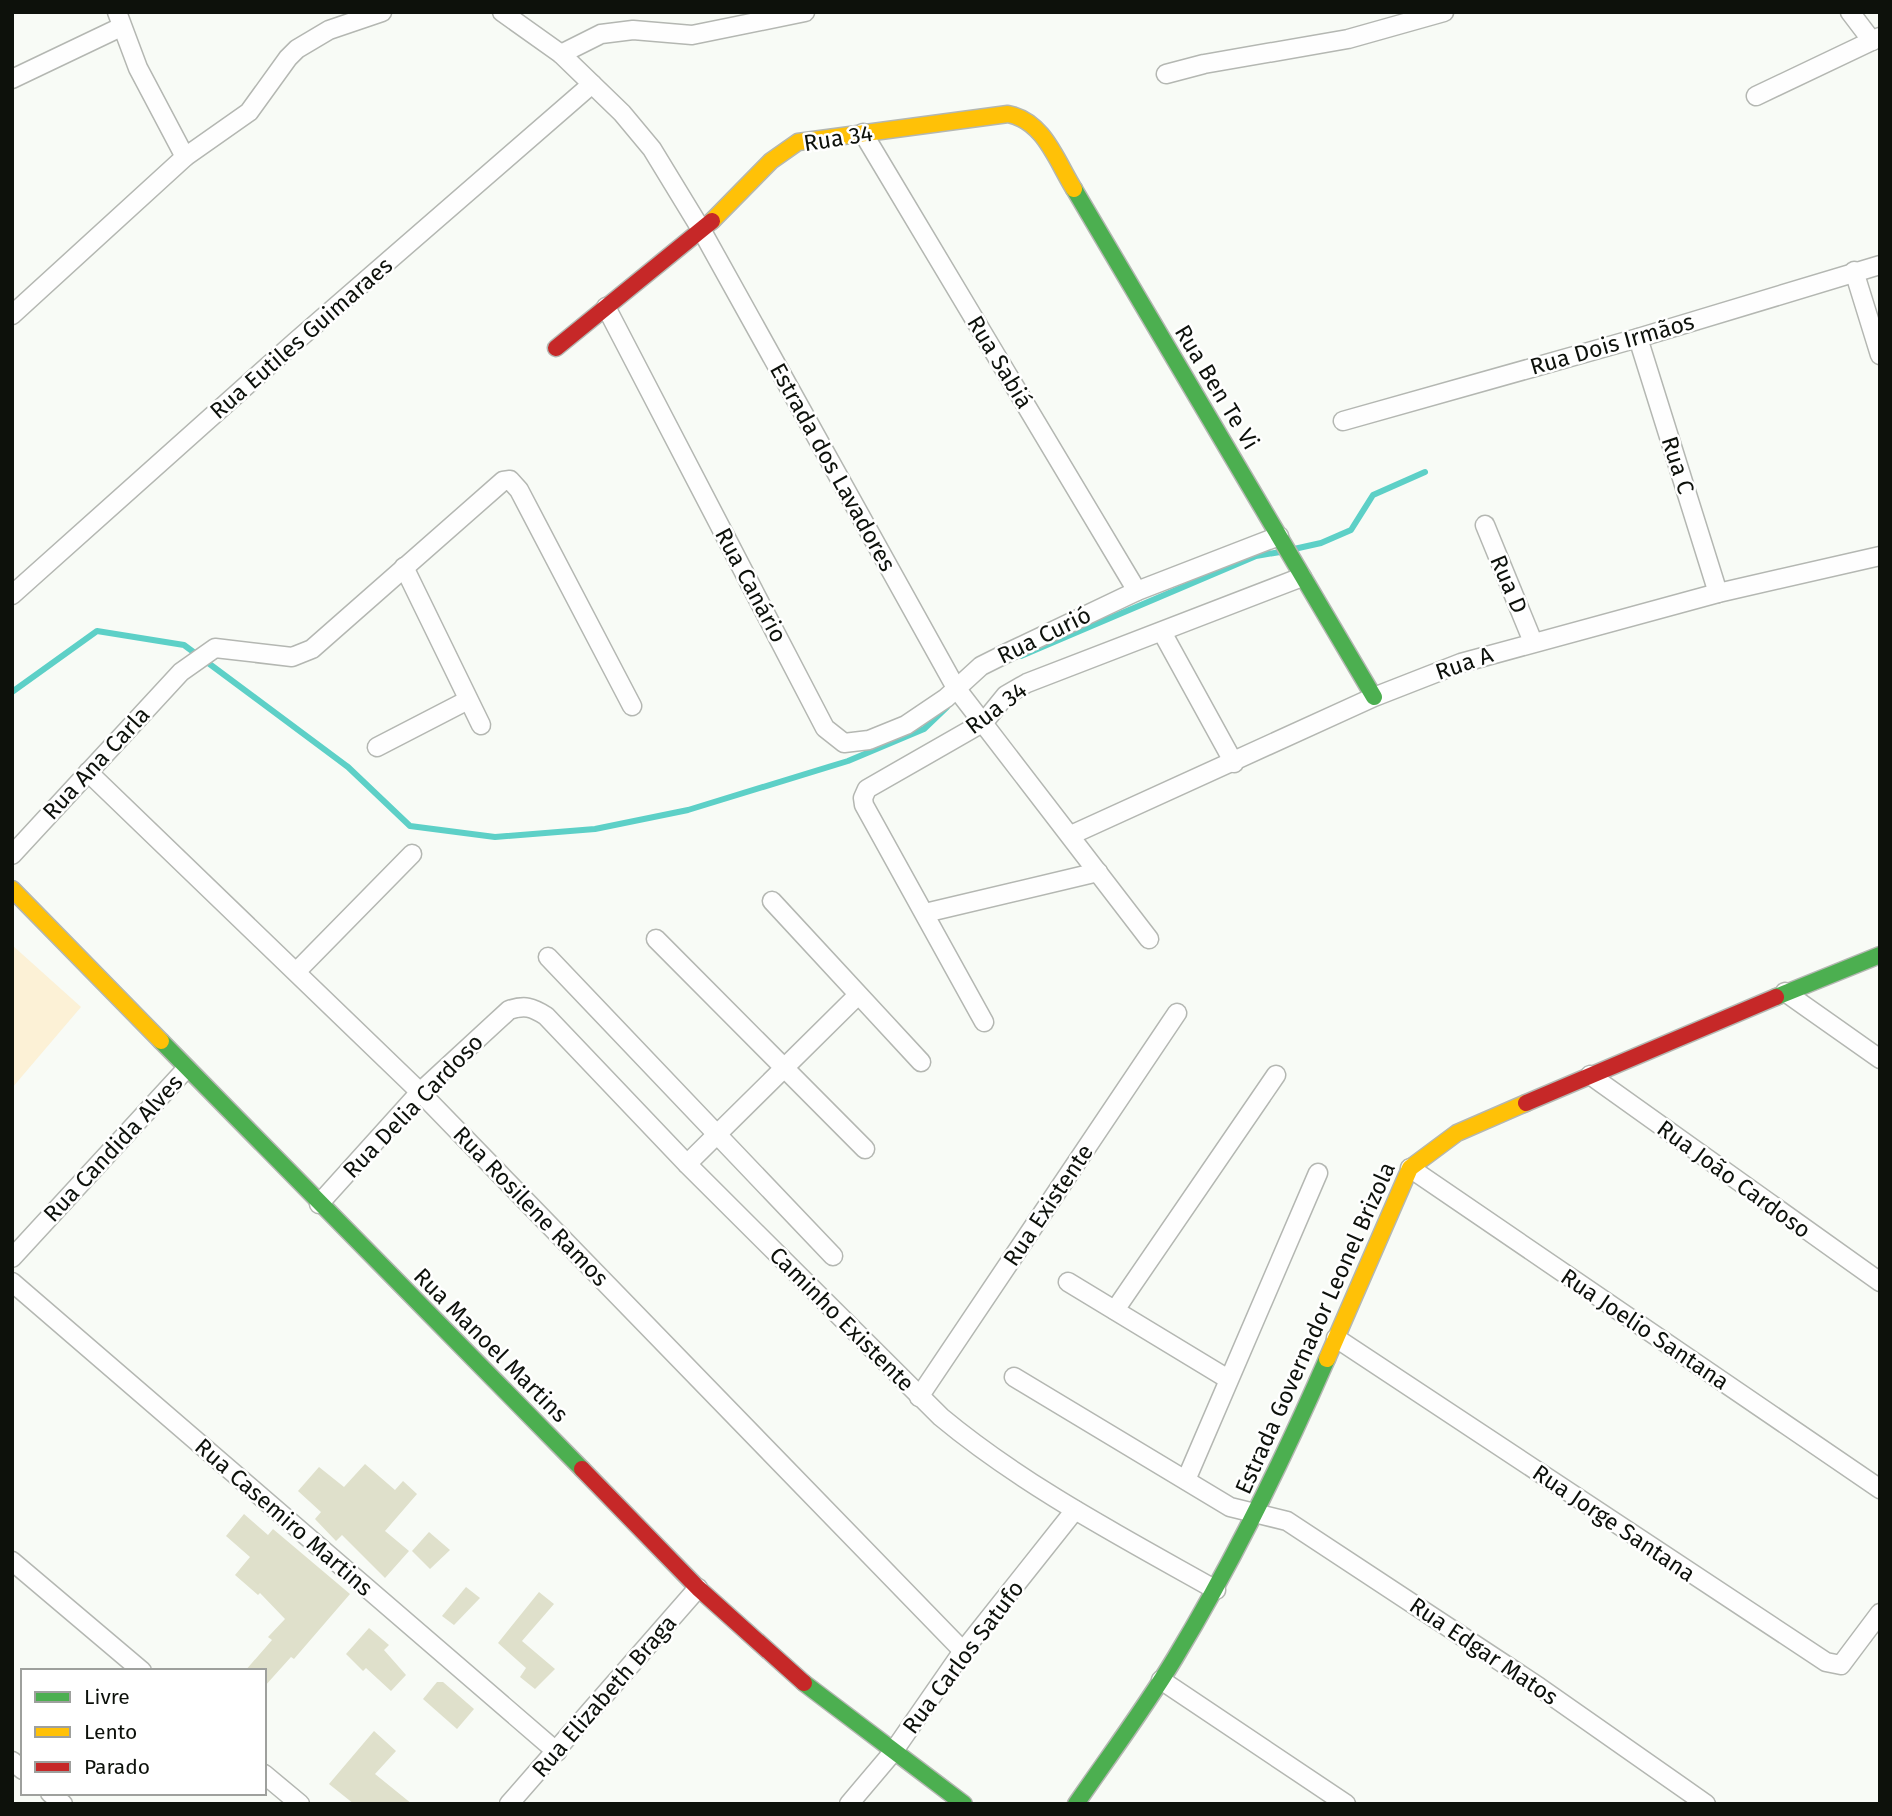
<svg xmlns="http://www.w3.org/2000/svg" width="1892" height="1816" font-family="'Fira Sans',sans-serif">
  <rect width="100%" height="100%" fill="#f8fbf6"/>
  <path fill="#fcf1d6" d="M12 945 81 1007 12 1088Z"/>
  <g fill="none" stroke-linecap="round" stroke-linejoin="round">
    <g stroke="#5dd0c7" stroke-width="6">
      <path d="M1294 549 1321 543 1351 530 1373 495 1425 472"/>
      <path d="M1021 656 1256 556 1280 552"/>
      <path d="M12 692 97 631 184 645 348 767 410 826 495 837 595 829 688 810 848 761 924 729 947 707"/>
    </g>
  </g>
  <g fill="#dfe0cb">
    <path d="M365 1464 395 1490 403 1481 417 1494 385 1531 409 1551 385 1578 342 1535 336 1541 315 1519 321 1512 298 1491 319 1467 344 1487Z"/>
    <path d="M244 1514 268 1535 273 1529 350 1594 294 1659 291 1657 264 1687V1671H245L272 1640 268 1637 285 1619 260 1593 258 1595 235 1575 250 1557 226 1536Z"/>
    <path d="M429 1532 450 1550 430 1569 412 1551Z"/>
    <path d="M466 1587 480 1598 454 1625 442 1616Z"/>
    <path d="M539 1592 554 1604 522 1641 555 1669 535 1689 520 1677 526 1668 498 1643Z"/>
    <path d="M369 1628 389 1645 384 1650 406 1675 391 1691 366 1668 363 1671 346 1654Z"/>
    <path d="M437 1682H443L474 1709 457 1729 423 1699Z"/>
    <path d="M374 1731 396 1751 375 1774 412 1804H354L329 1784Z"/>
  </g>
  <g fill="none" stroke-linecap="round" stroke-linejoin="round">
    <defs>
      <g id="street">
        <path d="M117 12 138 68 185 157"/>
        <path d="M502 12 561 54 622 113 652 149 702 231 956 688 1149 939"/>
        <path d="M1850 12 1872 41"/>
        <path d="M561 54 601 34 633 30 692 35 805 12"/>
        <path d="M1166 74 1204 64 1348 39 1444 12"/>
        <path d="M12 79 121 27"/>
        <path d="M1756 96 1880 37"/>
        <path d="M863 133 1137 591"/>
        <path d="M1854 271 1880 355"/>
        <path d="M606 307 825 728 844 743 869 740 906 725 946 698 981 666 1011 651 1137 591 1279 536"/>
        <path d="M12 315 185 157 249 112 288 58 297 49 329 30 382 12"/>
        <path d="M1638 338 1718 593"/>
        <path d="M1343 421 1638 338 1880 265"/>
        <path d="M1485 525 1533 642"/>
        <path d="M404 567 481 725"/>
        <path d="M12 595 295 342 592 84"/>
        <path d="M1162 632 1234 763"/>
        <path d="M377 747 468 700"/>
        <path d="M88 772 420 1092 963 1651"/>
        <path d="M1071 835 1374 697 1461 663 1718 593 1880 556"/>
        <path d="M12 855 181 672 215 648 292 657 312 649 503 481 510 480 519 490 632 706"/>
        <path d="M772 901 921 1062"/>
        <path d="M925 913 1098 872"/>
        <path d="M656 939 865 1149"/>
        <path d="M548 957 833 1256"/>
        <path d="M297 971 412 854"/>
        <path d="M1785 992 1880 1059"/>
        <path d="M984 1022 864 805 863 798 867 789 984 722 1006 695 1027 683 1302 577"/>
        <path d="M1590 1075 1880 1282"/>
        <path d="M687 1164 858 995"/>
        <path d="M1410 1168 1880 1489"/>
        <path d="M319 1204 420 1092 509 1010C525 1005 532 1007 546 1016L687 1164 941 1417C1024 1486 1122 1537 1216 1590"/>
        <path d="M12 1258 186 1069"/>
        <path d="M12 1282 557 1752"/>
        <path d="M1068 1282 1228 1379"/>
        <path d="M1115 1310 1276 1075"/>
        <path d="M1336 1338 1826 1662 1841 1665 1880 1613"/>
        <path d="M1014 1377 1230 1507 1287 1521 1539 1687 1706 1804"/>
        <path d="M919 1397 1177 1013"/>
        <path d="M1186 1480 1318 1173"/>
        <path d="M12 1561 142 1671"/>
        <path d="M1161 1680 1346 1804"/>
        <path d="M12 1761 23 1770"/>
        <path d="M264 1774 300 1804"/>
        <path d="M50 1793 63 1804"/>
        <path d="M509 1804 698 1588"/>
        <path d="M849 1804 893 1752 963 1651 1075 1510"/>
      </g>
      <g id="fast">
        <path d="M1074 189 1374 697"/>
        <path d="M1776 997 1880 955"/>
        <path d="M161 1041 582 1469"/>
        <path d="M804 1683 964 1804"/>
        <path d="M1076 1804C1109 1756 1145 1708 1175 1658 1233 1562 1282 1462 1327 1359"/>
      </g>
      <g id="slow">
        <path d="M712 221 771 161 798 142 1008 114C1044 121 1056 160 1074 189"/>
        <path d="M12 889 161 1041"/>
        <path d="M1327 1359 1410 1168 1457 1133 1526 1103"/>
      </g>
      <g id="jam">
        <path d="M556 348 712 221"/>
        <path d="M1526 1103 1776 997"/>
        <path d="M582 1469 698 1588 804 1683"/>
      </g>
    </defs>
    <use href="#street" stroke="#b4b7b2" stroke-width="21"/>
    <use href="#fast" stroke="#b4b7b2" stroke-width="19"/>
    <use href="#slow" stroke="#b4b7b2" stroke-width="19"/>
    <use href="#jam" stroke="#b4b7b2" stroke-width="19"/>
    <use href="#street" stroke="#fefefe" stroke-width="18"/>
    <use href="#fast" stroke="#4caf50" stroke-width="16"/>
    <use href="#slow" stroke="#ffc107" stroke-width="16"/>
    <use href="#jam" stroke="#c62828" stroke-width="16"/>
  </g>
  <g text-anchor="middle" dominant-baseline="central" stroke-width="5" stroke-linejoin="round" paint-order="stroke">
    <g font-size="23" fill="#0d110b" stroke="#fff">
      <text transform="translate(838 138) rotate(-9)">Rua 34</text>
      <text transform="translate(301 338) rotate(-41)">Rua Eutiles Guimaraes</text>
      <text transform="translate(1612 344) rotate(-16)">Rua Dois Irmãos</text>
      <text transform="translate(1000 362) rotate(59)">Rua Sabiá</text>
      <text transform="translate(1217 387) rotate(59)">Rua Ben Te Vi</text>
      <text transform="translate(1678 465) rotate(72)">Rua C</text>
      <text transform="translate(833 467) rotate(61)">Estrada dos Lavadores</text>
      <text transform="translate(1509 584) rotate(67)">Rua D</text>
      <text transform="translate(751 585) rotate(62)">Rua Canário</text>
      <text transform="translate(1044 635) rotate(-26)">Rua Curió</text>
      <text transform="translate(1464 663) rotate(-19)">Rua A</text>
      <text transform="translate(996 708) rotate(-37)">Rua 34</text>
      <text transform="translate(96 763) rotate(-47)">Rua Ana Carla</text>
      <text transform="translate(413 1106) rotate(-46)">Rua Delia Cardoso</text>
      <text transform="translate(113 1148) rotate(-47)">Rua Candida Alves</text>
      <text transform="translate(1734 1179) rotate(36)">Rua João Cardoso</text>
      <text transform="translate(1048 1205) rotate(-56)">Rua Existente</text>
      <text transform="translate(531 1206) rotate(46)">Rua Rosilene Ramos</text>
      <text transform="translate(842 1319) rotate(45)">Caminho Existente</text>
      <text transform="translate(1315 1328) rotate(-66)">Estrada Governador Leonel Brizola</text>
      <text transform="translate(1645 1329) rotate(34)">Rua Joelio Santana</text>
      <text transform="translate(491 1345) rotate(45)">Rua Manoel Martins</text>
      <text transform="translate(284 1517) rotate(41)">Rua Casemiro Martins</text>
      <text transform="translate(1614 1523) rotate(34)">Rua Jorge Santana</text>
      <text transform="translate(1484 1651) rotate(34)">Rua Edgar Matos</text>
      <text transform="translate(963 1657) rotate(-53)">Rua Carlos Satufo</text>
      <text transform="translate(604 1696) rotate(-49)">Rua Elizabeth Braga</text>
    </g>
  </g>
  <rect width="1892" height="1816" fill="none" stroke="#0d110b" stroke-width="28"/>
  <rect x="21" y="1669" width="245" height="126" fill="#ffffff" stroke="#9ea09d" stroke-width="2"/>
  <rect x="35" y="1692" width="35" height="10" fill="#4caf50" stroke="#9ea09d" stroke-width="2"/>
  <text x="84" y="1704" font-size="21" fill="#0d110b">Livre</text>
  <rect x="35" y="1727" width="35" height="10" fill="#ffc107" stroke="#9ea09d" stroke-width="2"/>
  <text x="84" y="1739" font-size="21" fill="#0d110b">Lento</text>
  <rect x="35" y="1762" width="35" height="10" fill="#c62828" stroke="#9ea09d" stroke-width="2"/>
  <text x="84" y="1774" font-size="21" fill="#0d110b">Parado</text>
</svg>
